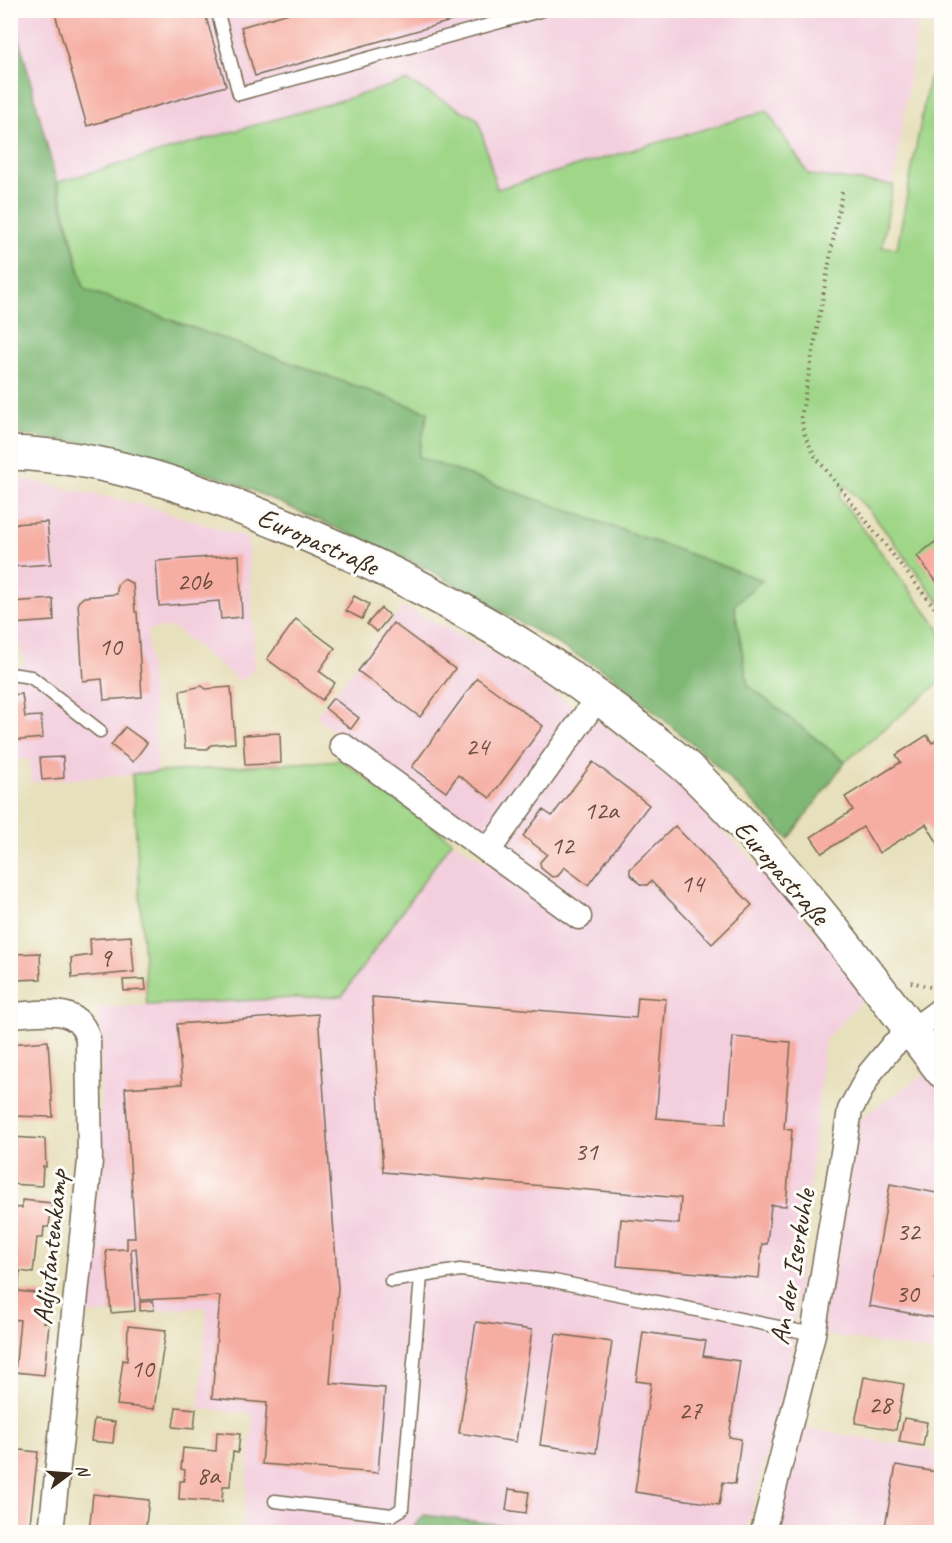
<svg xmlns="http://www.w3.org/2000/svg" width="952" height="1543" font-family="Caveat,sans-serif">
  <rect width="100%" height="100%" fill="#fdfcf7"/>
  <filter id="ink" filterUnits="userSpaceOnUse"><feTurbulence type="fractalNoise" baseFrequency=".0167" numOctaves="2"/><feDisplacementMap in="SourceGraphic" scale="12" xChannelSelector="R" yChannelSelector="G"/><feConvolveMatrix kernelMatrix="1 2 1 2 8 2 1 2 1" color-interpolation-filters="sRGB"/></filter>
  <filter id="wash" filterUnits="userSpaceOnUse"><feTurbulence type="fractalNoise" baseFrequency=".008" numOctaves="4" result="noise"/><feDisplacementMap in="SourceGraphic" scale="24" xChannelSelector="R" yChannelSelector="G"/><feGaussianBlur stdDeviation="1.35" result="paint"/><feColorMatrix in="noise" values="0 0 0 0 0 0 0 0 0 0 0 0 0 0 0 0 0 1.4 0 .05"/><feComposite in="paint" operator="in"/></filter>
  <g filter="url(#wash)">
    <rect width="100%" height="100%" fill="#e7e0bc"/>
    <g fill="#f3cfde">
      <path d="M12 11H920L893 185 809 175 767 111 497 189 478 119 407 81 58 182Z"/>
      <path d="M933 11H941V80L929 78Z"/>
      <path d="M11 479H23L144 505 248 538 255 667 241 682 173 627 147 630 158 773 31 782 29 759 11 760V667L25 665 21 646 11 639Z"/>
      <path d="M403 607 494 651 577 709 485 841 315 717Z"/>
      <path d="M594 718 663 772 765 872 869 993 825 1040 790 1364 746 1532H559L424 1515 409 1532H282L243 1528 253 1414 199 1408 207 1307 84 1315 99 1164 101 1073 99 1008 342 996 452 841 486 862Z"/>
      <path d="M928 1072 942 1092 941 1353 821 1334 860 1119Z"/>
      <path d="M798 1427 941 1452V1532H774Z"/>
    </g>
    <g fill="#9fd688" stroke="#6d8053" stroke-width="1.5">
      <path d="M929 78 941 80V604L873 515 845 485 839 497 941 631V681L845 762 748 685 734 605 762 580 418 457 428 412 84 289 58 182 407 81 478 119 497 189 767 111 809 175 893 185 882 247 897 248Z"/>
      <path d="M341 760 452 841 342 996 147 1005 132 774Z"/>
    </g>
    <g fill="#7fb774" stroke="#5d7049" stroke-width="1.5">
      <path d="M12 10 84 289 428 412 418 457 762 580 734 605 748 685 845 762 789 839 709 758 613 676 428 569 229 480 88 443 11 434Z"/>
      <path d="M424 1515 559 1532H409Z"/>
    </g>
    <g id="blocks">
      <g fill="#f6ada2">
        <path d="M54 10H204L226 86 87 126Z"/>
        <path d="M299 10H487V11L255 76 241 27Z"/>
        <path d="M47 522 51 564 10 567V524Z"/>
        <path d="M935 542 942 551V589L917 556Z"/>
        <path d="M239 555 242 617 221 619 219 601 159 606 156 561Z"/>
        <path d="M124 579 133 584 135 612H137L142 697 104 700 102 679 83 681 78 602 84 597 117 594V585Z"/>
        <path d="M354 596 369 604 362 619 346 611Z"/>
        <path d="M53 599 54 621 12 624 10 602Z"/>
        <path d="M381 608 390 616 377 632 367 624Z"/>
        <path d="M296 619 335 648 319 671 335 683 322 700 267 659Z"/>
        <path d="M393 623 455 669 420 717 358 671Z"/>
        <path d="M477 678 543 726 490 798 458 775 446 792 412 767Z"/>
        <path d="M202 686 206 689 231 687 235 743 211 745 207 749 185 748 180 691Z"/>
        <path d="M22 694 25 717 41 716 43 738 10 741V695Z"/>
        <path d="M333 698 359 718 351 729 325 708Z"/>
        <path d="M125 727 147 743 133 762 111 745Z"/>
        <path d="M280 733 281 763 245 765 243 735Z"/>
        <path d="M927 735 932 743 942 737V850L926 824 879 853 863 827 822 853 811 837 853 810 845 797 901 762 896 755Z"/>
        <path d="M63 757 64 778 42 780 40 758Z"/>
        <path d="M593 762 649 805 588 885 564 867 558 876 552 877 541 868 540 862 547 854 523 836 543 810 552 816Z"/>
        <path d="M675 826 752 905 712 944 651 881 647 885H641L630 874V869Z"/>
        <path d="M131 936 134 972 72 978 71 958 91 955 90 939Z"/>
        <path d="M40 953 41 979 17 980 15 954Z"/>
        <path d="M145 979 146 990 124 991 123 980Z"/>
        <path d="M372 997 636 1018 638 997 666 999 656 1118 726 1124 733 1037 791 1042 784 1129 792 1130 786 1206 771 1205 767 1244H762L759 1278 617 1266 621 1219 679 1224 681 1198 383 1172Z"/>
        <path d="M318 1014 338 1288 330 1383 385 1388 378 1473 262 1464 267 1403 212 1398 220 1296 140 1300 136 1248 131 1249 135 1311 111 1313 106 1250 127 1249V1238H135L125 1088 182 1084 177 1024Z"/>
        <path d="M48 1041 53 1117 10 1116V1096L13 1095 10 1044Z"/>
        <path d="M10 1137 45 1139 46 1167 43 1166 42 1186 10 1184Z"/>
        <path d="M890 1184 942 1194V1262L938 1261 935 1279 942 1280V1319L869 1306Z"/>
        <path d="M22 1200 52 1203 49 1227H44L43 1238H37L33 1273 20 1271 18 1291 45 1294 43 1322 49 1323 44 1375 15 1372 20 1320 10 1319V1207L22 1208Z"/>
        <path d="M153 1301 154 1310 140 1311V1302Z"/>
        <path d="M476 1322 532 1330 516 1442 459 1433Z"/>
        <path d="M128 1326 166 1330 154 1409 117 1405 123 1360 127 1361Z"/>
        <path d="M643 1332 706 1341 703 1356 740 1361 729 1437 741 1439 735 1484 723 1482 719 1505 635 1492 651 1383 636 1381Z"/>
        <path d="M556 1334 612 1342 596 1453 540 1445Z"/>
        <path d="M864 1377 904 1384 896 1430 855 1423Z"/>
        <path d="M176 1407 196 1409 194 1429 173 1427Z"/>
        <path d="M904 1418 927 1422 923 1446 899 1442Z"/>
        <path d="M94 1419 115 1422 113 1443 91 1441Z"/>
        <path d="M217 1432 240 1434 238 1453 233 1452 230 1486H223L222 1502 179 1499 180 1481H184L185 1470 181 1469 183 1448 216 1451Z"/>
        <path d="M10 1449 38 1452 29 1532H10Z"/>
        <path d="M896 1465 942 1473V1532H884Z"/>
        <path d="M509 1489 529 1492 526 1513 506 1510Z"/>
        <path d="M93 1494 149 1500 145 1532H89Z"/>
      </g>
    </g>
  </g>
  <g filter="url(#ink)">
    <use href="#blocks" fill-opacity="0" stroke="#776a55" stroke-width="1.5"/>
    <g fill="none" stroke-linecap="round" stroke-linejoin="round">
      <defs>
        <g id="lane">
          <path d="M217 10 239 94 543 10"/>
          <path d="M10 674 31 677 100 731"/>
          <path d="M391 1281 460 1270 554 1281 813 1334"/>
          <path d="M275 1501 392 1515 402 1509 421 1276"/>
        </g>
        <g id="street">
          <path d="M342 745 488 851"/>
          <path d="M579 917 488 851 599 696"/>
          <path d="M10 1015C40 1014 79 1003 88 1039L90 1161 51 1532"/>
          <path d="M763 1532 813 1334 850 1110 870 1073 893 1045 942 1009"/>
        </g>
        <path id="secondary" d="M10 453C109 456 199 490 289 527 416 580 532 642 639 729 658 745 680 759 697 777 788 866 865 970 942 1071"/>
      </defs>
      <use href="#lane" stroke="#776a55" stroke-width="15"/>
      <use href="#street" stroke="#776a55" stroke-width="27"/>
      <use href="#secondary" stroke="#776a55" stroke-width="36"/>
      <g stroke="#776a55" stroke-width="4" stroke-dasharray="1.5 4.5" stroke-linecap="butt">
        <path d="M842 192 801 417 805 436 815 456 942 617"/>
        <path d="M911 982 930 987"/>
      </g>
      <use href="#lane" stroke="#fff" stroke-width="12"/>
      <use href="#street" stroke="#fff" stroke-width="24"/>
      <use href="#secondary" stroke="#fff" stroke-width="33"/>
    </g>
  </g>
  <g text-anchor="middle" dominant-baseline="central" stroke-width="6" stroke-linejoin="round" paint-order="stroke">
    <g font-size="26" fill="#6a4b3f">
      <text x="194" y="581">20b</text>
      <text x="110" y="646">10</text>
      <text x="477" y="746">24</text>
      <text x="601" y="810">12a</text>
      <text x="562" y="845">12</text>
      <text x="692" y="883">14</text>
      <text x="105" y="957">9</text>
      <text x="586" y="1151">31</text>
      <text x="908" y="1231">32</text>
      <text x="907" y="1293">30</text>
      <text x="142" y="1368">10</text>
      <text x="880" y="1404">28</text>
      <text x="690" y="1410">27</text>
      <text x="208" y="1475">8a</text>
    </g>
    <g font-size="28" fill="#3b2a1e" stroke="#fdfcf7">
      <text transform="translate(318 541) rotate(24)">Europastraße</text>
      <text transform="translate(782 872) rotate(49)">Europastraße</text>
      <text transform="translate(50 1247) rotate(-84)">Adjutantenkamp</text>
      <text transform="translate(792 1267) rotate(-80)">An der Iserkuhle</text>
    </g>
  </g>
  <rect width="952" height="1543" fill="none" stroke="#fdfcf7" stroke-width="36"/>
  <g transform="translate(69 1474) rotate(74)" stroke="#fdfcf7" stroke-width="4.5" paint-order="stroke">
  <path d="M0-4.5L10 22L0 15L-10 22Z" fill="#3b2a1e"/>
  <text y="-9" font-size="16" font-weight="bold" text-anchor="middle" fill="#3b2a1e">N</text>
  </g>
</svg>
